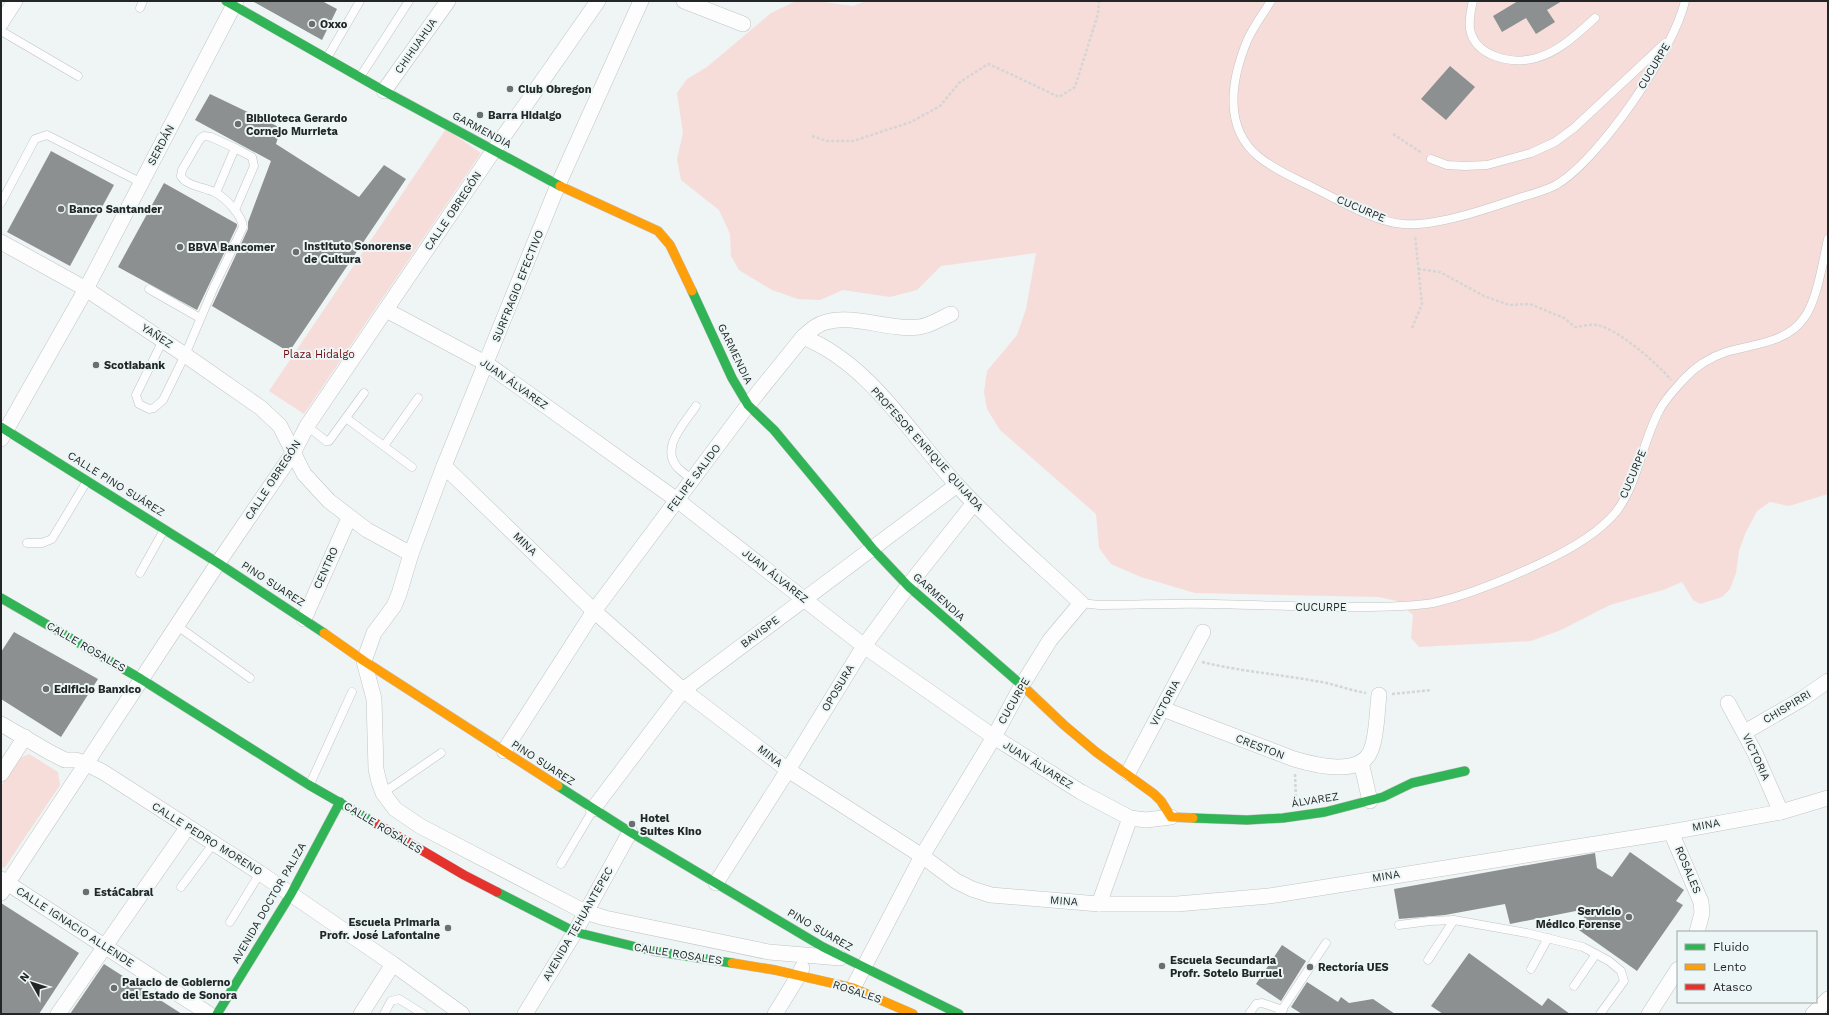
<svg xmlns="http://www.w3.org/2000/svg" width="1829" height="1015" font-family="'Work Sans',sans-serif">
  <rect width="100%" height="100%" fill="#eff4f4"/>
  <g fill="#f6ddda">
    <path d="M866 1H1828V494L1789 506 1770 502 1757 511 1745 534 1739 551 1736 573 1730 589 1722 597 1700 604 1693 600 1682 582 1663 590 1610 605 1561 630 1531 641 1419 647 1411 638 1413 615 1397 601 1379 597 1195 593 1141 577 1111 564 1099 548 1096 514 1000 430 987 409 984 392 987 371 1017 335 1026 309 1036 253 941 266 917 290 890 297 843 290 820 300 798 299 772 290 739 270 731 256 730 234 719 210 681 180 677 159 683 133 677 93 687 79 707 67 771 13 794 2H824L853 6Z"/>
    <path d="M446 129 481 153 304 414 269 391Z"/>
    <path d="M29 754 58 772 60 785 5 867 1 868V786L18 759Z"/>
  </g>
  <g fill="#8d9090">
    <path d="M252 1H322L337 9 322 40Z"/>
    <path d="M1518 1H1562L1547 10 1555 22 1536 34 1526 18 1502 32 1493 16Z"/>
    <path d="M1450 66 1475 87 1446 120 1421 99Z"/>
    <path d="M210 94 281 128 276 144 359 197 384 165 406 179 289 352 212 306 248 229V222L271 161 195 120Z"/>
    <path d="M51 151 114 185 70 266 7 232Z"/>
    <path d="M164 183 237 224V226L197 310 118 267Z"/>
    <path d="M14 632 98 679 61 737 1 699V652Z"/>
    <path d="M1630 852 1684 890 1676 901 1683 905 1637 971 1576 928 1591 908 1510 924 1505 904 1445 915 1399 919 1394 889 1595 853 1597 868 1612 877Z"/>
    <path d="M1 903 79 953 39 1014H1Z"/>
    <path d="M1282 945 1306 961 1281 1001 1256 984Z"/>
    <path d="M1469 953 1542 1006 1548 998 1570 1014H1443L1431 1006Z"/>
    <path d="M104 964 182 1014H70Z"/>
    <path d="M1307 982 1338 1002 1341 997 1349 1003 1373 999 1395 1014H1302L1291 1007Z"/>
  </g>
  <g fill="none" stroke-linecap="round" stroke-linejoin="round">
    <defs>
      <g id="lane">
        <path d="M1271 1C1263 14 1253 27 1247 41 1231 80 1223 128 1259 157 1276 171 1297 179 1316 189 1341 201 1375 222 1403 224 1435 227 1490 208 1522 197 1533 194 1546 190 1556 185 1600 159 1674 50 1685 1"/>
        <path d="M1473 1C1471 9 1469 20 1470 29 1475 57 1513 65 1536 58 1559 52 1577 34 1595 18"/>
        <path d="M140 8 143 1"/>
        <path d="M1 31 78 76"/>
        <path d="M327 58 360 1"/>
        <path d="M360 77 409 1"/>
        <path d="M235 148 252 157 254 166 235 210"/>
        <path d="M1431 159 1447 165 1465 166 1487 165 1531 153 1555 142 1574 128 1665 43"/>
        <path d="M1 203 35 139 47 135 142 183"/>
        <path d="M149 289 200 318"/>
        <path d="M163 340 136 395 139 404 149 409 154 408 163 400 185 355 214 287 243 227C242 215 225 197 214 192 204 187 186 186 181 176L182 170 200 139 204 136 211 137 235 148 216 193"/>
        <path d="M346 418 412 467"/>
        <path d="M307 426 326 441H329L364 393"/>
        <path d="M384 446 418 398"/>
        <path d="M692 480C688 476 682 472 678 468 659 448 685 423 696 406"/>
        <path d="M27 543H42L52 539 87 481"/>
        <path d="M140 573 164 530"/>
        <path d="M1081 603 1099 605C1137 605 1176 603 1214 604 1261 605 1308 607 1356 607 1381 607 1408 607 1433 603 1470 595 1507 579 1541 563 1567 551 1597 535 1616 512 1638 483 1642 443 1659 411 1665 399 1675 389 1684 379 1695 367 1711 357 1726 352 1753 344 1787 343 1804 318 1817 301 1823 261 1828 239"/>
        <path d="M176 625 250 678"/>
        <path d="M310 784 352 692"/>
        <path d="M383 793 441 753"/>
        <path d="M561 864 593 810"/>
        <path d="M181 887 213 844"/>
        <path d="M230 922 260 873"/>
        <path d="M1399 925 1430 921 1454 920 1527 933 1583 947 1609 961 1621 971 1624 981 1600 1014"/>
        <path d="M1428 960 1454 920"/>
        <path d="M1531 969 1548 938"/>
        <path d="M1574 986 1596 954"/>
        <path d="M384 1014 391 1001 399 999 423 1014"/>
        <path d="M1249 1014 1256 1004 1262 1003 1283 1010"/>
        <path d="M1279 1014 1326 943"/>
      </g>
      <g id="street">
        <path d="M641 1 558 185 444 466 411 554 399 594 394 606 374 633 364 661 374 699 376 769 379 782 383 793 395 809 420 826 585 912 605 918 769 952 840 958"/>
        <path d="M684 1 743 24"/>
        <path d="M1 23 15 1"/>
        <path d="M384 91 448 1"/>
        <path d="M1 242 86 289 185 355 261 408 280 426 304 474 329 501 367 530 411 554"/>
        <path d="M386 310 487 364 677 500 864 646 994 737 1081 792 1130 818 1146 820 1171 817"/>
        <path d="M803 337C870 364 910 434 957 485 995 527 1040 564 1081 603L1050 640 1022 685 994 737 922 856 853 988"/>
        <path d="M1 439 86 289 236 1"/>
        <path d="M444 466 594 611 683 690 788 770 922 856 956 881 972 889 991 895 1099 904H1177L1269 896 1671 832 1781 812 1828 798"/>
        <path d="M304 619 349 518"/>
        <path d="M1728 703 1755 753 1781 812"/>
        <path d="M1163 709 1294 759C1314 765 1361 777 1371 750 1377 736 1377 711 1379 695"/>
        <path d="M1 724 51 753 65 760H76L85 763 103 772 260 873 393 964 462 1014"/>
        <path d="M1745 732 1802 699 1828 681"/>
        <path d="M504 751 594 611 748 405 803 337C810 331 817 324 826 322 856 314 889 331 919 327 930 326 941 318 951 314"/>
        <path d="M1361 762 1370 801"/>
        <path d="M1128 773 1203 632"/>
        <path d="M1 774 25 737"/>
        <path d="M593 809 683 690 957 485"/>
        <path d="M1671 832 1701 902 1702 913 1697 932"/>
        <path d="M1 879 209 1014"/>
        <path d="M716 883 788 770 864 646 908 586 974 503"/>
        <path d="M1 893 218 563 293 453 307 426 494 150 598 1"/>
        <path d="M1099 904 1130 818"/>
        <path d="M58 1014 187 828"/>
        <path d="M361 1014 393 964"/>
        <path d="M525 1014 575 932 630 832"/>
        <path d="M775 1014 799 975 802 968"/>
        <path d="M1649 1014 1678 969"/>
        <path d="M1813 1014 1828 999"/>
      </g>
      <g id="fast">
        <path d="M226 1 384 91 560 186"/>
        <path d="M692 291 732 378 748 405 774 430 872 548 908 586 1025 688"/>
        <path d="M1 427 218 563 324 633"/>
        <path d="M1 598 141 679 309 785 377 824"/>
        <path d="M558 786 630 832 823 947 959 1014"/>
        <path d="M1193 818 1247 820 1283 818 1325 812 1383 797 1412 783 1465 771"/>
        <path d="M497 892 575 932 653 951 732 963"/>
        <path d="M217 1014 291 894 340 802"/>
      </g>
      <g id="slow">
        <path d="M560 186 658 231 670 245 692 291"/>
        <path d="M324 633 364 661 558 786"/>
        <path d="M1025 688 1064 725 1096 752 1154 794 1161 801 1171 817 1193 818"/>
        <path d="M732 963 775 970 853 988 913 1014"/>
      </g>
      <path id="jam" d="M377 824 464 875 497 892"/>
    </defs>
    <use href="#lane" stroke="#c0c4c4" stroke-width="9"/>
    <use href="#street" stroke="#c0c4c4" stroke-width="16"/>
    <use href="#fast" stroke="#c0c4c4" stroke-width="10"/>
    <use href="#slow" stroke="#c0c4c4" stroke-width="10"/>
    <use href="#jam" stroke="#c0c4c4" stroke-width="10"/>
    <g stroke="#d5d5d5" stroke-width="2.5" stroke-dasharray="3 2" stroke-linecap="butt">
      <path d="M1393 134 1422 153"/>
      <path d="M812 136 827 141H853L911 122 940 106 960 82 988 64C1012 74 1035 86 1059 97L1075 87 1098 14 1099 1"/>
      <path d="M1418 269 1440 272 1484 296 1509 305 1530 304 1564 318 1575 327C1582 326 1591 324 1597 325 1618 329 1657 363 1671 380"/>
      <path d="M1412 328 1422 304 1415 235"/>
      <path d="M1202 662C1239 671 1277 674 1315 681 1332 683 1348 690 1366 693"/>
      <path d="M1392 694 1431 690"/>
      <path d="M1295 774 1296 799"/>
    </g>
    <use href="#lane" stroke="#fdfdfd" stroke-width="8"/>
    <use href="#street" stroke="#fdfdfd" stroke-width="15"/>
    <use href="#fast" stroke="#30b455" stroke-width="9"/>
    <use href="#slow" stroke="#ff9f0a" stroke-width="9"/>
    <use href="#jam" stroke="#e5322d" stroke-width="9"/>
  </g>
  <g fill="#6a6e6e" stroke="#edf6f6" stroke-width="1.5">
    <circle cx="312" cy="24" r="4"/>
    <circle cx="510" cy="89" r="4"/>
    <circle cx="480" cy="115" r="4"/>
    <circle cx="238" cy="124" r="4"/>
    <circle cx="61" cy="209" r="4"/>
    <circle cx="180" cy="247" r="4"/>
    <circle cx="296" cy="252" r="4"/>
    <circle cx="96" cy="365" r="4"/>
    <circle cx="46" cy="689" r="4"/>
    <circle cx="632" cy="824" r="4"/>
    <circle cx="86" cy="892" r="4"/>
    <circle cx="1629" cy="917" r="4"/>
    <circle cx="448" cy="928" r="4"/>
    <circle cx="1162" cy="966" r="4"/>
    <circle cx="1310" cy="967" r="4"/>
    <circle cx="114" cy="988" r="4"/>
  </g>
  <g text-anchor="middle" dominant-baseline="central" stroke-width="4" stroke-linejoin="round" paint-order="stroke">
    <g font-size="11" font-weight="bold" fill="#232626" stroke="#edf6f6" text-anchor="start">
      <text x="320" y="24">Oxxo</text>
      <text x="518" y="89">Club Obregon</text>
      <text x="488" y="115">Barra Hidalgo</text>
      <text x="246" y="118">Biblioteca Gerardo<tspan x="246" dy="13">Cornejo Murrieta</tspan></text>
      <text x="69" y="209">Banco Santander</text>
      <text x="304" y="246">Instituto Sonorense<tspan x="304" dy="13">de Cultura</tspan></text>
      <text x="188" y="247">BBVA Bancomer</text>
      <text x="104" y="365">Scotiabank</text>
      <text x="54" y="689">Edificio Banxico</text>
      <text x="640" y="818">Hotel<tspan x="640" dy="13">Suites Kino</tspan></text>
      <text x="94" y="892">EstáCabral</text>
      <text x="1621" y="911" text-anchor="end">Servicio<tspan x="1621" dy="13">Médico Forense</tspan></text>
      <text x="440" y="922" text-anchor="end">Escuela Primaria<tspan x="440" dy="13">Profr. José Lafontaine</tspan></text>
      <text x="1170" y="960">Escuela Secundaria<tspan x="1170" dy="13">Profr. Sotelo Burruel</tspan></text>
      <text x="1318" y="967">Rectoría UES</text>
      <text x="122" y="982">Palacio de Gobierno<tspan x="122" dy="13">del Estado de Sonora</tspan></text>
    </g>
    <g font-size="11" fill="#232626" stroke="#edf6f6">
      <text transform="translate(416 46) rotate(-55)">CHIHUAHUA</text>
      <text transform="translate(1654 66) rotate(-59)">CUCURPE</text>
      <text transform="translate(482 130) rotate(28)">GARMENDIA</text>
      <text transform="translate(161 145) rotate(-62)">SERDÁN</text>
      <text transform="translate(1361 209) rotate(23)">CUCURPE</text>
      <text transform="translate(453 211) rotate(-56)">CALLE OBREGÓN</text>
      <text transform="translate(518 286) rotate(-68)">SURFRAGIO EFECTIVO</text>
      <text transform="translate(157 336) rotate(33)">YAÑEZ</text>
      <text transform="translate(735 354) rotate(64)">GARMENDIA</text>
      <text transform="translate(514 384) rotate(35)">JUAN ÁLVAREZ</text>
      <text transform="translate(927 449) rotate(48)">PROFESOR ENRIQUE QUIJADA</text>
      <text transform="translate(1633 474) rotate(-67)">CUCURPE</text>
      <text transform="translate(694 478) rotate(-53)">FELIPE SALIDO</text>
      <text transform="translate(273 480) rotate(-57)">CALLE OBREGÓN</text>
      <text transform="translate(116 484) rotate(32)">CALLE PINO SUÁREZ</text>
      <text transform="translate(525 544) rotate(44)">MINA</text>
      <text transform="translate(326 568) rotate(-66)">CENTRO</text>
      <text transform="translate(775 576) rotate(38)">JUAN ÁLVAREZ</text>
      <text transform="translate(273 584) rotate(33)">PINO SUAREZ</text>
      <text transform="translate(939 597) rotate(42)">GARMENDIA</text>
      <text x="1321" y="607">CUCURPE</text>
      <text transform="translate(760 632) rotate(-37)">BAVISPE</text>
      <text transform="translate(86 647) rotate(30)">CALLE ROSALES</text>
      <text transform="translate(838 688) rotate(-59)">OPOSURA</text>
      <text transform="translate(1014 701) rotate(-60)">CUCURPE</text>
      <text transform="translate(1165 703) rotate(-62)">VICTORIA</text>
      <text transform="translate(1787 707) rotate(-31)">CHISPIRRI</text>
      <text transform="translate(1260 747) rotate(21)">CRESTON</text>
      <text transform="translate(770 756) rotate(38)">MINA</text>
      <text transform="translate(1756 757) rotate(65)">VICTORIA</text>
      <text transform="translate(543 763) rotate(33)">PINO SUAREZ</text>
      <text transform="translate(1038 765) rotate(32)">JUAN ÁLVAREZ</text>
      <text transform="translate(1315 800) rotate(-9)">ÁLVAREZ</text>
      <text transform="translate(1706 825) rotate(-10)">MINA</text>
      <text transform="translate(383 828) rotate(31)">CALLE ROSALES</text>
      <text transform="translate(207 839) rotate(32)">CALLE PEDRO MORENO</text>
      <text transform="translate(1688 870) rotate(67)">ROSALES</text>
      <text transform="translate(1386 876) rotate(-9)">MINA</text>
      <text transform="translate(1064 901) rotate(4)">MINA</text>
      <text transform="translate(269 903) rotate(-60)">AVENIDA DOCTOR PALIZA</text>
      <text transform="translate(578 924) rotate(-60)">AVENIDA TEHUANTEPEC</text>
      <text transform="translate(75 927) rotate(33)">CALLE IGNACIO ALLENDE</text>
      <text transform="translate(820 930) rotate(30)">PINO SUAREZ</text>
      <text transform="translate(678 954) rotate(9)">CALLE ROSALES</text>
      <text transform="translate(857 992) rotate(18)">ROSALES</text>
    </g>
    <g font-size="11" fill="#6f060b" stroke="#edf6f6">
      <text x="319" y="354">Plaza Hidalgo</text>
    </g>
  </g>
  <rect width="1829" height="1015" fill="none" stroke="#232626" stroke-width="4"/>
  <rect x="1677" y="931" width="140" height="72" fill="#edf6f6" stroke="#9ca3a3"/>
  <rect x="1685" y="944" width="20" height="6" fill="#30b455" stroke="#9ca3a3"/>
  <text x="1713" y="951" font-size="12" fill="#232626">Fluido</text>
  <rect x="1685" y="964" width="20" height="6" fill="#ff9f0a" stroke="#9ca3a3"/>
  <text x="1713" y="971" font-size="12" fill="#232626">Lento</text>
  <rect x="1685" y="984" width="20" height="6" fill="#e5322d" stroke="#9ca3a3"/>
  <text x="1713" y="991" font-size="12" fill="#232626">Atasco</text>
  <g transform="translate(32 983) rotate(309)" stroke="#edf6f6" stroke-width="3" paint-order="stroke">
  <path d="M0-3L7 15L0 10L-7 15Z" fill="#232626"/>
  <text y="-6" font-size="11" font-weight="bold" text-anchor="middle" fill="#232626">N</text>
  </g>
</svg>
